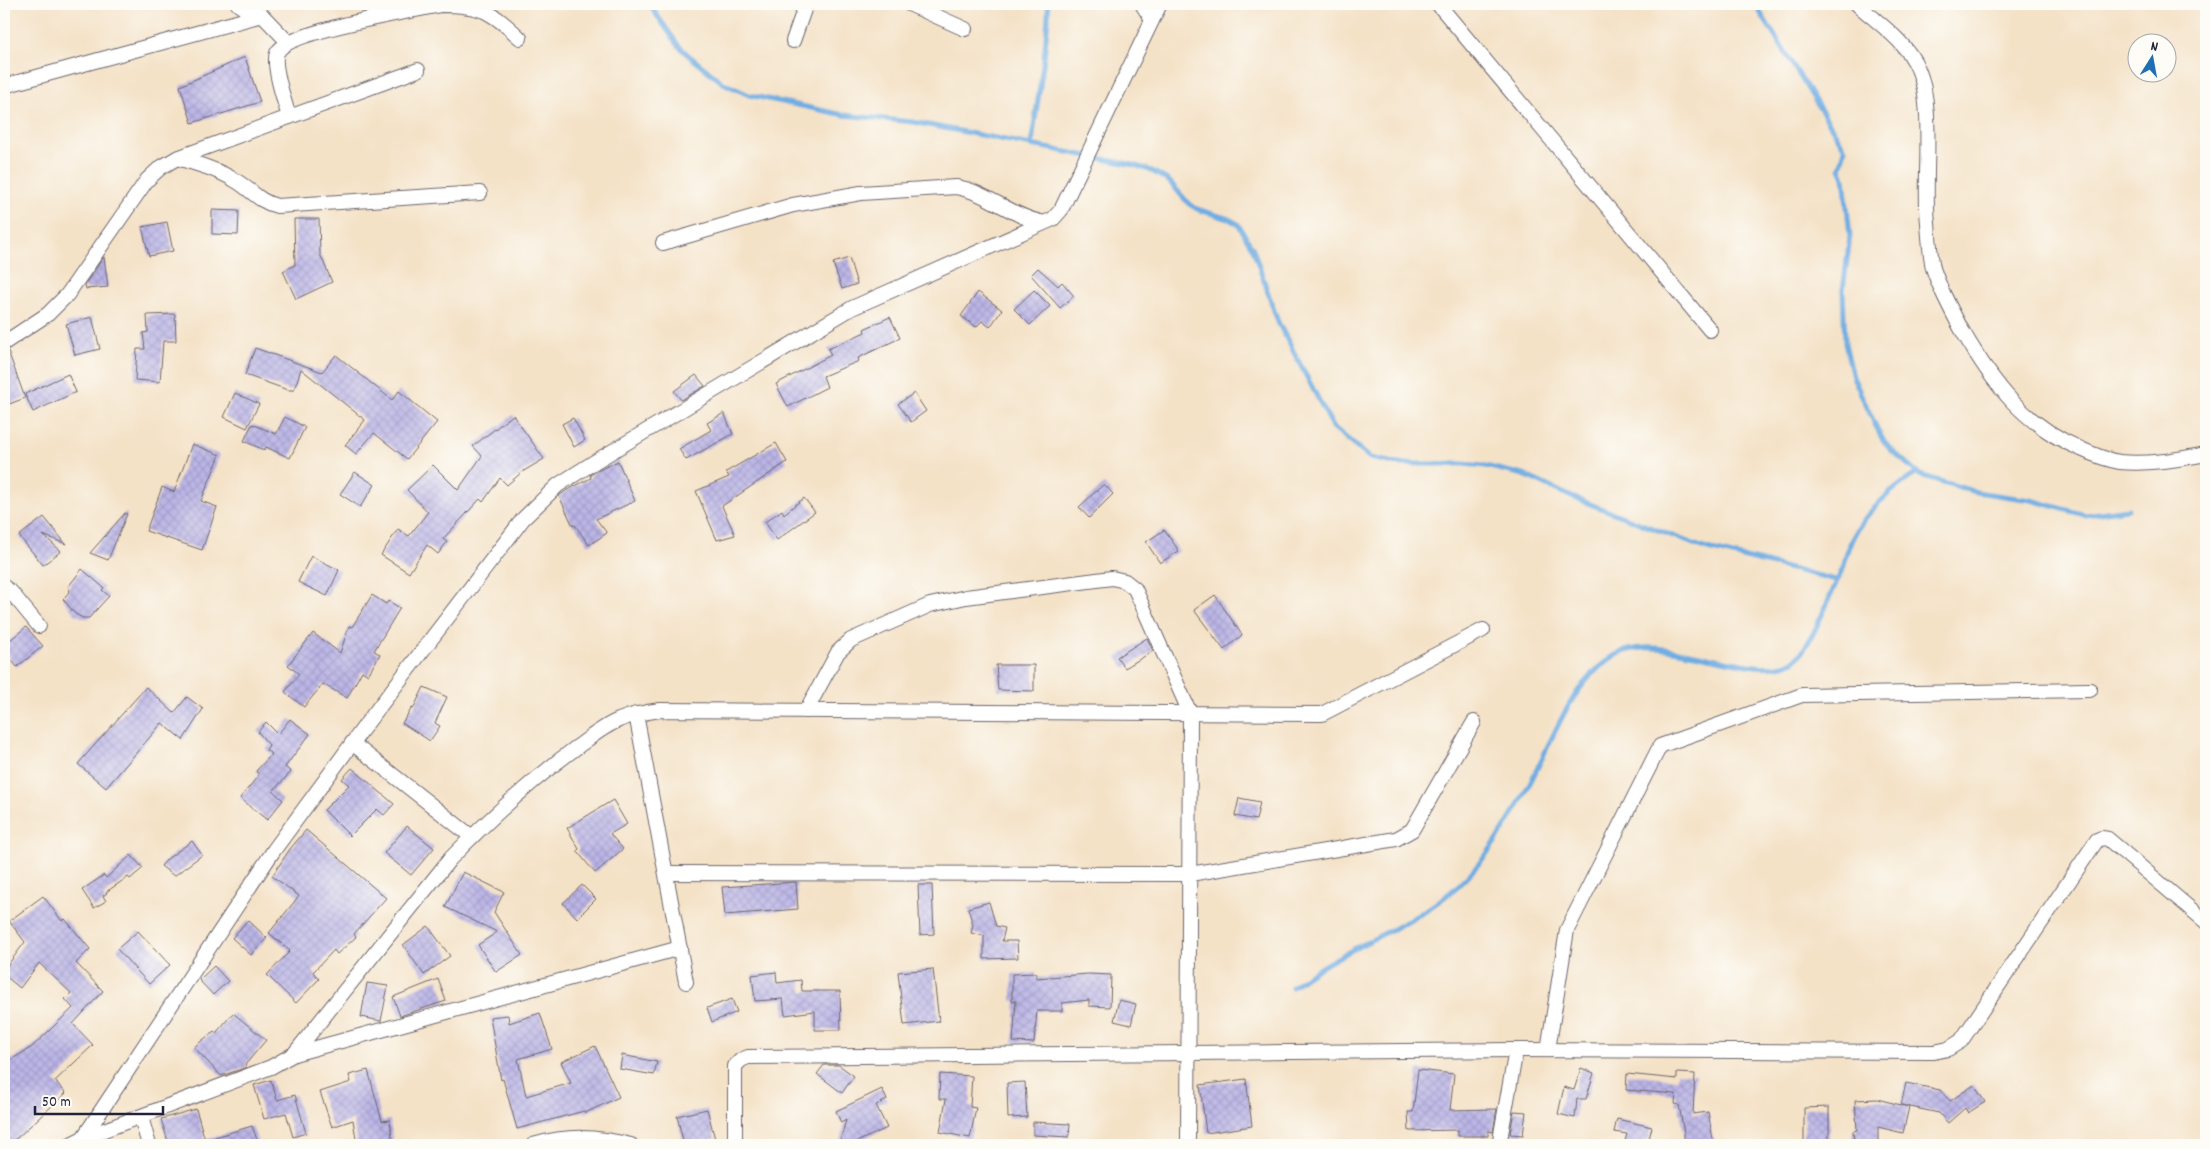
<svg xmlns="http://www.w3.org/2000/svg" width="2210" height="1149" font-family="Dekko,sans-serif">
  <defs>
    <pattern id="building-cross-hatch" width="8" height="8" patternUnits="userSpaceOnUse" patternTransform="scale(1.25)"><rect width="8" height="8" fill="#bbb5e6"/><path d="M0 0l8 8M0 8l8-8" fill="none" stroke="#a09bc6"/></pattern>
  </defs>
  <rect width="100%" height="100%" fill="#fdfcf7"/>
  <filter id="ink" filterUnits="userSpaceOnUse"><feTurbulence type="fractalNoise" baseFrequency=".02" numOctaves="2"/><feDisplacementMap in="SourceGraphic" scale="10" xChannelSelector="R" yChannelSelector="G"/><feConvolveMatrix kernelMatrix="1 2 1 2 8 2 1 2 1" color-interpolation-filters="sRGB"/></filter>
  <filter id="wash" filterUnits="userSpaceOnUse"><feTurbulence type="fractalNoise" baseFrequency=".0096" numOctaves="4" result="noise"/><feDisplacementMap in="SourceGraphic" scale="20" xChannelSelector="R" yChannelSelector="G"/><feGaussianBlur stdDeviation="1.12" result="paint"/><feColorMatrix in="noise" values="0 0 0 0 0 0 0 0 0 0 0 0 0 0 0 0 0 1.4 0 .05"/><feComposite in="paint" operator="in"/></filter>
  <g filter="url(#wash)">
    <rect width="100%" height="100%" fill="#f4e2c7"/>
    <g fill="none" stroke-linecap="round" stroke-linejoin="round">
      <g stroke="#71ade2" stroke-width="5">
        <path d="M649 4 678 45 687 54 723 83 749 95 844 115 913 122 1134 165 1152 171 1169 181 1189 204 1197 209 1229 219 1238 224 1253 249 1278 322 1333 427 1370 458 1400 464H1463L1485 466 1524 475 1572 497 1704 548 1836 580"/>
        <path d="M1755 4 1845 149 1840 168 1844 177 1850 236 1843 290 1845 343 1853 377 1880 435 1889 448 1920 475 1976 492 2031 500 2085 515 2128 509"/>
        <path d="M1032 146C1035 110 1043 75 1046 38 1047 27 1049 16 1048 4"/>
        <path d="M1292 987C1346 944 1418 928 1467 877 1495 848 1515 812 1533 777 1555 734 1572 681 1616 655 1663 627 1768 691 1799 656 1815 637 1832 590 1844 566 1849 526 1884 494 1917 473"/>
      </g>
    </g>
    <g id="blocks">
      <g fill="url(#building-cross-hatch)">
        <path d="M245 57 260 102 192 123 180 86Z"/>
        <path d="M212 210 239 211 238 235 212 234Z"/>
        <path d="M294 219H319L320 254 332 282 296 299 283 271 295 265Z"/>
        <path d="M167 222 173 251 149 256 142 227Z"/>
        <path d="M104 257 108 287 86 289 85 284Z"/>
        <path d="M849 258 857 284 842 289 833 263Z"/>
        <path d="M1038 268 1058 286 1062 282 1074 296 1060 308 1031 275Z"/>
        <path d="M1034 290 1050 306 1030 325 1014 309Z"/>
        <path d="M978 292 1002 310 990 327 982 321 976 327 961 316Z"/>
        <path d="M175 314 176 341H163L160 382 135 380 137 349H145L143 333 148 332 147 315Z"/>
        <path d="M92 317 100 349 75 355 66 324Z"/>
        <path d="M890 317 900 338 858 358 859 361 823 376 827 387 788 407 776 384 831 355 828 349 865 332 864 329Z"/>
        <path d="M255 348 322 372 336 355 392 400 399 391 437 422 407 459 374 433 356 454 345 445 365 420 301 369 294 390H288L245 375Z"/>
        <path d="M8 351 25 398 4 406V352Z"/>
        <path d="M68 374 76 392 33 412 25 394Z"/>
        <path d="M696 375 705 386 681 400 674 391Z"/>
        <path d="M235 393 259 404 247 428 224 417Z"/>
        <path d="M914 393 926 411 911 422 898 404Z"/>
        <path d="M724 413 733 434 686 460 679 449 711 430 707 423Z"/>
        <path d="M513 415 544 459 522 472 507 485 500 478 483 502 480 499 443 539 447 542 438 554 427 545 409 573 381 555 398 529 409 536 428 512 407 490 433 465 458 490 482 456 473 446Z"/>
        <path d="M285 417 305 427 290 458 266 447 264 450 244 441 252 424 276 434Z"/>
        <path d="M573 418 585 440 574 447 562 424Z"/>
        <path d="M776 443 787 462 722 506 735 535 717 540 696 491 729 477 726 472Z"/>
        <path d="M192 444 220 455 201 501 217 507 202 550 146 531 162 487 174 492Z"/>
        <path d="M618 461 635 501 596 519 607 533 589 545 575 525 573 526 559 496 567 490 591 478 590 475 599 470Z"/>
        <path d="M355 472 375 485 360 507 340 494Z"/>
        <path d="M1104 484 1113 494 1089 518 1079 507Z"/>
        <path d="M804 498 815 512 777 540 765 522 782 510 784 514Z"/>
        <path d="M125 513 127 514 108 560 90 553Z"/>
        <path d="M44 517 66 544 43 535 61 551 43 565 19 536Z"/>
        <path d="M1164 530 1179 551 1160 563 1146 542Z"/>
        <path d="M311 556 339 570 327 596 298 582Z"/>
        <path d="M82 569 104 588 102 590 109 596 89 618H83L75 614 63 599 70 591 68 587Z"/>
        <path d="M372 595 386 604 388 601 400 608 374 651 380 654 368 675 362 671 347 698 323 684 304 707 285 692 299 674 288 665 313 633 340 653 349 626 352 627Z"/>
        <path d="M1215 595 1242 635 1224 650 1194 610Z"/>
        <path d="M26 627 43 646 17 667 4 651V645Z"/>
        <path d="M1147 638 1153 651 1125 668 1117 657Z"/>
        <path d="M996 665H1034V691L998 690Z"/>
        <path d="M146 687 174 713 187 697 203 709 183 740 162 723 106 788 78 764Z"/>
        <path d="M424 687 447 697 435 723 440 726 430 741 402 723 412 708 413 709Z"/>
        <path d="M290 719 310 734 285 767 291 772 273 791 283 800 267 820 240 798 259 775 256 771 272 754 266 750 269 745 258 732 266 722 278 734Z"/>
        <path d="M352 768 394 804 384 815 377 809 350 836 324 810 349 785 342 779Z"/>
        <path d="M1239 798 1260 802 1256 820 1235 816Z"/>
        <path d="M613 800 627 824 610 834 623 849 595 873 577 851 579 849 567 828Z"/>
        <path d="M407 826 434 848 411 875 384 853Z"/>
        <path d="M306 830 386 898 354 934 356 937 337 954 334 950 313 972 319 979 296 1003 267 975 290 951 269 933 299 896 272 876 290 849Z"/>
        <path d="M192 841 202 855 174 876 161 866 167 859Z"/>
        <path d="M131 855 143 868 130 879 128 877 106 892 107 893 103 896 106 901 94 908 82 890 104 875 106 878Z"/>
        <path d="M463 872 504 892 494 912 522 955 496 972 478 945 497 932 445 907Z"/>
        <path d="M796 882 798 909 725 915 722 887Z"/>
        <path d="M582 885 596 899 577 918 563 903Z"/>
        <path d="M918 885H932L934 934 920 935Z"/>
        <path d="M43 896 62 921 65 919 90 949 76 963 103 991 73 1024 93 1045 55 1081 66 1093 17 1138 4 1145V1064L32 1047 73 1008 65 999 71 993 39 963 20 988 4 975V970L25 942 9 921Z"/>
        <path d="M989 902 996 926 1005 928 1002 941H1017L1018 958 984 959V936L971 933 973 925 968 908Z"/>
        <path d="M248 920 267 938 251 955 232 938Z"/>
        <path d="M428 926 450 956 424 975 403 945Z"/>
        <path d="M138 931 170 965 149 984 117 949Z"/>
        <path d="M214 966 228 981 213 995 199 980Z"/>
        <path d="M933 969 939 1021 904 1025 898 972Z"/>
        <path d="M776 972 777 983 801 980 802 991H840L841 1030H815V1011L785 1015 783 999 755 1001 752 975Z"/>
        <path d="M1036 973V978L1088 974 1111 975 1110 1007 1089 1006V1000L1062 1003V1011H1037L1034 1043 1013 1042 1016 1001H1012V974Z"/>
        <path d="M438 979 446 1001 400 1016 393 997Z"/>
        <path d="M367 983 388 986 381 1021 361 1017Z"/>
        <path d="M732 999 737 1012 712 1022 707 1008Z"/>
        <path d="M1119 1000 1136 1004 1131 1025 1114 1021Z"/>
        <path d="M233 1013 266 1040 245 1065 247 1067 221 1076 194 1047 214 1031 216 1033Z"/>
        <path d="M540 1013 552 1049 518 1059 526 1096 571 1083 561 1062 595 1046 619 1097 585 1113 584 1111 517 1129 503 1079 501 1080 490 1017 508 1015 509 1023Z"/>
        <path d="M622 1055 657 1062 654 1075 620 1069Z"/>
        <path d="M824 1065H839L854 1076 842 1093 817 1074Z"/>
        <path d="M1581 1068 1594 1073 1586 1099H1577L1575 1118 1558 1114 1564 1087 1574 1090Z"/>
        <path d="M368 1070 382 1121 390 1120 393 1145H357L353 1120 332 1127 320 1092 351 1082 349 1075Z"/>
        <path d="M1418 1070 1454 1074 1450 1110 1497 1109 1493 1132 1488 1131V1136H1458V1130L1409 1131 1408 1112H1413Z"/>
        <path d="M1677 1073 1695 1074 1693 1114 1708 1112 1714 1145H1684V1133L1679 1105 1675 1104 1676 1094 1626 1090 1627 1074 1677 1079Z"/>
        <path d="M940 1074 972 1076 970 1107 976 1108 970 1138 940 1132 946 1099H939Z"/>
        <path d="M1246 1079 1252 1126 1206 1133 1200 1085Z"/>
        <path d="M271 1080 277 1100 295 1095 306 1133 293 1137 286 1113 264 1119 254 1085Z"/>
        <path d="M1025 1082 1027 1117 1008 1118 1007 1083Z"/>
        <path d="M1906 1083 1940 1090 1950 1101 1974 1085 1985 1102 1968 1113 1965 1108 1948 1123 1939 1113 1901 1105Z"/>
        <path d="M882 1089 887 1100 876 1105 887 1128 850 1145H839L846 1120 841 1123 836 1111Z"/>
        <path d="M1877 1099 1909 1107 1903 1133 1878 1127V1145H1854L1853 1131 1857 1130 1855 1100Z"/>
        <path d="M1829 1107V1142L1804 1143V1108Z"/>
        <path d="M196 1109 205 1140 252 1126 259 1145H169L161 1119Z"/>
        <path d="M707 1109 715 1139 684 1145 677 1116Z"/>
        <path d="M1514 1111 1526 1112 1523 1135 1510 1134Z"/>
        <path d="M1617 1119 1652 1127 1649 1139H1646L1644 1145H1624L1627 1134 1614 1132Z"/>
        <path d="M1033 1122 1070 1124 1069 1137 1033 1135Z"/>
      </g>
    </g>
  </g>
  <g filter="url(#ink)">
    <use href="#blocks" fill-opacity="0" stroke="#6c656c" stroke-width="1"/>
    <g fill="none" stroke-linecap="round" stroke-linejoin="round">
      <defs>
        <g id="minor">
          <path d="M238 4 245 9 262 15 288 42"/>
          <path d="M909 4 965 29"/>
          <path d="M1142 4 1152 20"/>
          <path d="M1438 4 1710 330"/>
          <path d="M1857 4C1878 23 1907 42 1918 69 1935 107 1923 180 1928 223 1929 237 1930 254 1933 268 1940 290 1952 312 1963 332 1994 385 2024 425 2081 449 2094 455 2106 460 2120 462 2149 465 2178 459 2206 454"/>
          <path d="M793 41 806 4"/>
          <path d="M4 86 262 15"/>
          <path d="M289 117C285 103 272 65 277 53 286 31 413 11 441 5 482 5 491 11 520 38"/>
          <path d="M177 158C198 164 219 170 238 182 252 191 260 202 277 206L480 193"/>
          <path d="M663 243 793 205 861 193 956 187C987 192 1011 216 1041 222"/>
          <path d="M4 343 48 314 67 295 147 180 160 168 177 158 418 70"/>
          <path d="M4 587 11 592 39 626"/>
          <path d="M806 711 838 652 851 640 930 605 966 597 1112 578 1125 581 1135 589 1190 713 1188 1145"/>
          <path d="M636 714 686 982"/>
          <path d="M352 743 472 837"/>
          <path d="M666 873 1190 874 1396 839 1412 830 1474 722"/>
          <path d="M1548 1050 1567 930 1660 746 1802 695 2090 690"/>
          <path d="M294 1054 680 948"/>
          <path d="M141 1117 149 1145"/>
          <path d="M83 1138 271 1067 294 1054 450 859C489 819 532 780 577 747 591 737 604 726 619 720 633 714 646 712 660 710L1322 714 1483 630"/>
          <path d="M69 1145 83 1138 274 850 367 723 523 519 558 485 596 461 852 308 1053 219 1061 210 1160 4"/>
          <path d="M533 1145C569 1135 595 1136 631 1145"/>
          <path d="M735 1145V1066L741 1060 748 1057 1516 1050 1934 1052 1948 1049 1961 1041 2097 840 2102 838 2108 839 2206 922"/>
          <path d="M1499 1145 1516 1050"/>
        </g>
      </defs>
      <use href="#minor" stroke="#6c656c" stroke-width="16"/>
      <use href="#minor" stroke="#fff" stroke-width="14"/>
    </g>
  </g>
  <rect width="2210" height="1149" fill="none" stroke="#fdfcf7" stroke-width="20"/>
  <g transform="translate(2152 58) rotate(11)"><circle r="24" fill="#fdfcf7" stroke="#a5a5ac"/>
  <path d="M0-4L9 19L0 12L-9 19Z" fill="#1f6fb2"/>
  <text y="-8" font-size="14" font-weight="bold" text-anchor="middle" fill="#22223b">N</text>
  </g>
  <path d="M35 1106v8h128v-8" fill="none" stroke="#22223b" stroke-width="2.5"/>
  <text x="42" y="1106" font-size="15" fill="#22223b" stroke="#fdfcf7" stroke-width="4" paint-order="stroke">50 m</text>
</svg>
